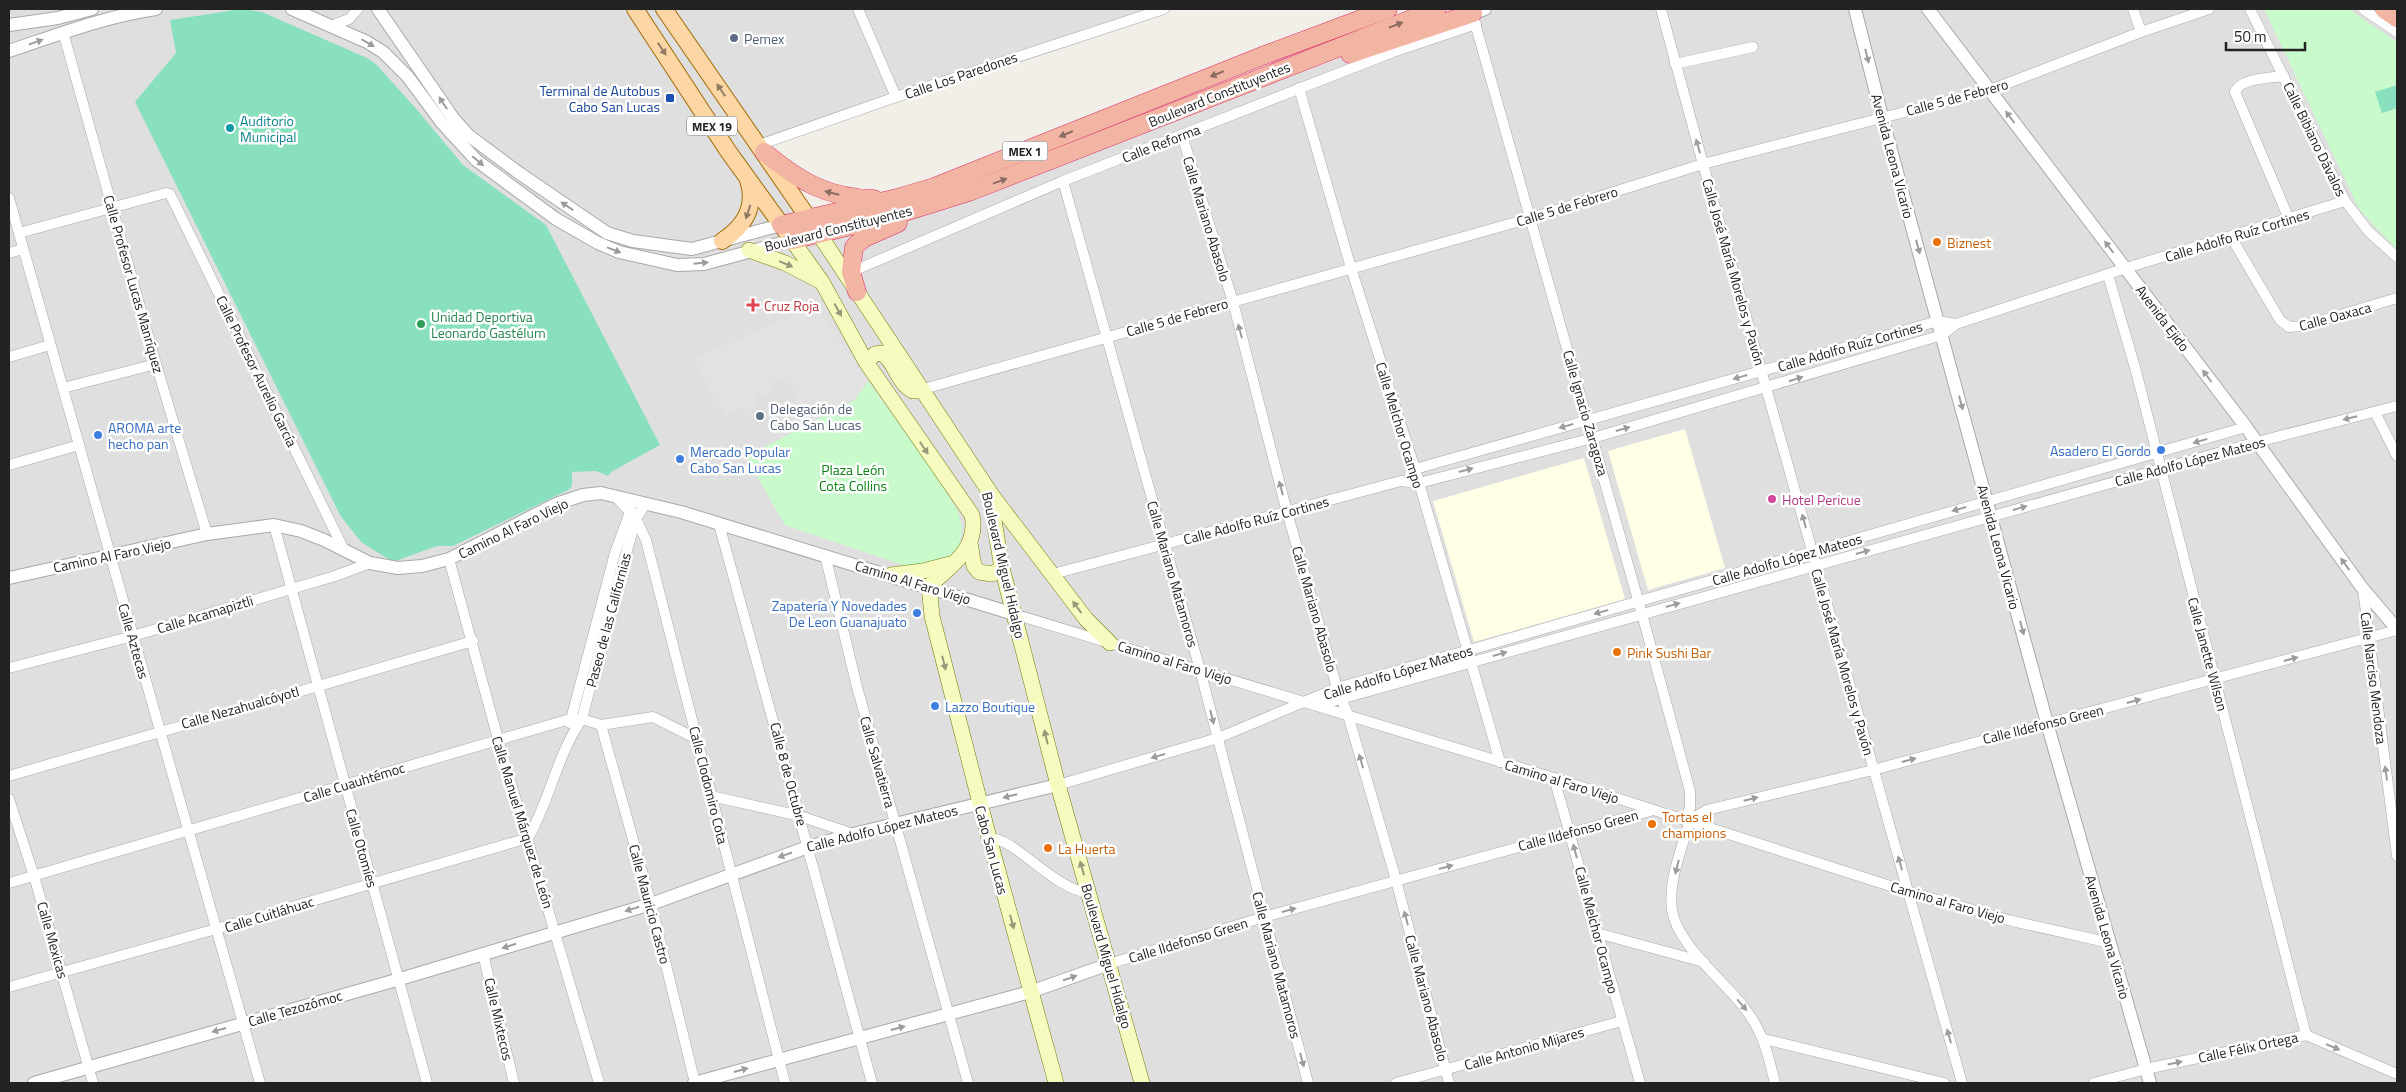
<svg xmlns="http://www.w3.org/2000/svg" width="2406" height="1092" font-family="'Titillium Web',sans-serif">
  <rect width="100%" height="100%" fill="#f2efe9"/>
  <path fill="#e0dfdf" d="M9 9H1164L759 145 810 219 889 217 1269 74 1362 51 1485 9H2384L2397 18V1083H9Z"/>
  <g fill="#ffffe5">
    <path d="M1685 429 1725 568 1648 590 1608 451Z"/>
    <path d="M1584 458 1625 599 1474 642 1433 501Z"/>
  </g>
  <g fill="#c8facc">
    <path d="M2264 9H2349L2397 42V250L2359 209Z"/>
    <path d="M868 381 930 467 958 511 962 528 959 551 944 564 911 568 785 525 746 457 854 400Z"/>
  </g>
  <g fill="#88e0be">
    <path d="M242 9 262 12 367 58 376 64 418 111 463 165 546 225 660 445 611 472 608 476 596 471 572 472V486L568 490 453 546H437L393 562 361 542 340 515 135 102 176 53 170 20Z"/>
    <path d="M2397 85V108L2382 113 2375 92Z"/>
  </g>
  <path fill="#e2e2e2" d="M815 305 868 381 854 400 799 429 789 411 800 388 776 377 766 398 759 394 751 411 740 406 737 412 731 410 726 419 694 359Z"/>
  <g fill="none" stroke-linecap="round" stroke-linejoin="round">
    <defs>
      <g id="minor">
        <path d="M858 9 896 97"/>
        <path d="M1471 9 1642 614 1690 791V808L1686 819"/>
        <path d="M1661 9 1703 164 1962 1083"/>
        <path d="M2133 9 2141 32"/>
        <path d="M2250 9 2345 201 2369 232 2397 257"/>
        <path d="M2363 9 2397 32"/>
        <path d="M331 26 349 19 358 9"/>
        <path d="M63 32 156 364 207 534"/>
        <path d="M1675 64 1753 47"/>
        <path d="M2284 76C2270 78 2240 78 2235 92L2289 219"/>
        <path d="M1299 88 1351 268 1415 469 1500 762"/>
        <path d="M1182 135 1233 302 1287 512 1337 688 1348 715 1396 880 1449 1083"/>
        <path d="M759 145 896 97 1164 9"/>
        <path d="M1063 181 1200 670 1308 1083"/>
        <path d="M9 198 260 1083"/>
        <path d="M19 233 166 193 170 194 344 550"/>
        <path d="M2231 237 2280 320 2289 327 2303 326 2397 298"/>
        <path d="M9 253 23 249"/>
        <path d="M851 272 1063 181 1393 52 1476 24"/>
        <path d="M2108 275 2136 371 2306 1035"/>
        <path d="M9 357 50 345"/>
        <path d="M63 388 156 364"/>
        <path d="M920 390 1531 218 1703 164 1990 90 2141 32 2209 9"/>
        <path d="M2375 412 2397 456"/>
        <path d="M9 465 79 445"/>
        <path d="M1410 474 1415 469 1938 321 1956 324"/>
        <path d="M616 497 636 519 646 540 785 1083"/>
        <path d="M719 524 872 1083"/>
        <path d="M274 525 427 1083"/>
        <path d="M825 555 857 687 968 1083"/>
        <path d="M449 559 498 739 599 1083"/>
        <path d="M1053 574 1401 481 1419 483 1593 438 1942 335 1956 324 2126 268 2345 201"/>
        <path d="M2363 589 2397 856"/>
        <path d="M1014 614 1554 778 1909 892 2012 921 2110 943"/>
        <path d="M9 668 133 636 335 576 370 563"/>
        <path d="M1319 705 2257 442 2397 406"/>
        <path d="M570 723 615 553 631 509"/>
        <path d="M601 725 651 904 695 1083"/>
        <path d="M9 776 473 641"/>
        <path d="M1554 778 1640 1083"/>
        <path d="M1058 785 1218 738 1337 688 2246 427"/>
        <path d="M711 796 800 816 853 834"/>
        <path d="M9 799 34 876 93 1083"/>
        <path d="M989 838C1016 838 1051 888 1089 893"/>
        <path d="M9 883 570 719H582L601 725 653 717 697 739"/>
        <path d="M1597 933 1704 962"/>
        <path d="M483 954 514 1083"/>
        <path d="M1109 964 1264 917 1654 810"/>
        <path d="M9 987 216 929 528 838C550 800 557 755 582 719L614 594 636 519 646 503"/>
        <path d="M1764 1039 1944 1083"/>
        <path d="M1396 1083 1622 1021"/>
        <path d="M1775 1083C1768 1055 1764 1034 1746 1010 1725 981 1677 945 1672 910 1668 880 1682 848 1690 820L1707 810 1873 770 2397 630"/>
        <path d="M2094 1083 2146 1069 2306 1035 2397 1074"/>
      </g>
      <g id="tertiary">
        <path d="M292 9 367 42 383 52 408 77 442 123 476 160 556 219 598 243 619 252 677 265 704 264 792 240"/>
        <path d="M378 9 453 118 468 135 519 173 607 233 633 241 692 249 781 225"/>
        <path d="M1855 9 1882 117 2047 723 2150 1083"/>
        <path d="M1928 9 2246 427 2363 589 2397 629"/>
        <path d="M1473 13 1485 9"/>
        <path d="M9 25 58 18 92 9"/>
        <path d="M9 51C57 35 106 16 156 9"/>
        <path d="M9 578 207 534 274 525 301 531 324 540 370 563 398 568 422 566 449 559 556 504 583 495 601 493 681 512 1014 614"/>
        <path d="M34 1083 400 979 651 904 808 847 853 834 1058 785"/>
        <path d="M694 1083 1030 992 1109 964"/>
      </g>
      <g id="secondary">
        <path d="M819 234 989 491 1002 568 1058 785 1142 1083"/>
        <path d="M792 240 822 282 866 362 972 515C979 548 951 566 929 586L932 616 989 838 1056 1083"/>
        <path d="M749 250 785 263 818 280"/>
        <path d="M866 362 875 354 882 353C896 363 897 383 913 391L920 390"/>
        <path d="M991 494 1086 619 1110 643"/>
        <path d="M970 543 974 566 979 572 992 574 1002 568"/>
        <path d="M891 575 923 571 950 564"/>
      </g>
      <g id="primary">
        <path d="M635 9 728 151 788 234"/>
        <path d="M664 9 816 229"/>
        <path d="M722 241C744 227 757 207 748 180"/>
      </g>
      <g id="trunk">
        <path d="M2384 9 2397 18"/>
        <path d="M1350 54 1473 13"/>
        <path d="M764 152C799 181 827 198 874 199"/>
        <path d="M781 225 897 198 934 187 1262 56 1388 9"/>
        <path d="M792 240 889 217 969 192 1437 9"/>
        <path d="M857 292 851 272 854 247 864 238 898 223"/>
      </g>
    </defs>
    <use href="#minor" stroke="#a9a9a9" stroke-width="11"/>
    <use href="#tertiary" stroke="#a9a9a9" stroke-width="14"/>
    <use href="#secondary" stroke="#707d05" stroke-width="16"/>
    <use href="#primary" stroke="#a06b00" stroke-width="18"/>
    <use href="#trunk" stroke="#dc2a67" stroke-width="19"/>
    <use href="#minor" stroke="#fff" stroke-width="10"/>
    <use href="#tertiary" stroke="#fff" stroke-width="12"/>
    <use href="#secondary" stroke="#f7fabf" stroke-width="15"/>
    <use href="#primary" stroke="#fcd6a4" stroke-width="16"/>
    <use href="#trunk" stroke="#f2b4a3" stroke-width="18"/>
  </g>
  <defs><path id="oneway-solid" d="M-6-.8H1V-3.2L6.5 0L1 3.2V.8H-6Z" transform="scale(1.25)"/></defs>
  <g fill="#8a6b62">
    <use href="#oneway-solid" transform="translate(1396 25) rotate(-21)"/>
    <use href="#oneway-solid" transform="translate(1217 74) rotate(158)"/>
    <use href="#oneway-solid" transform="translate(1066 134) rotate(158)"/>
    <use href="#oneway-solid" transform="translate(1000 181) rotate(-20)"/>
    <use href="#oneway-solid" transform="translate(832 193) rotate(-166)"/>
  </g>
  <g fill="#9c9c9c">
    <use href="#oneway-solid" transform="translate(36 42) rotate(-19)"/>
    <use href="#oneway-solid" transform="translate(368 43) rotate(30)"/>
    <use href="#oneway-solid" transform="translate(1867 56) rotate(76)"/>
    <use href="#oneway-solid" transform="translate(443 103) rotate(-123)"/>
    <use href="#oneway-solid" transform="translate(2010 117) rotate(-127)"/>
    <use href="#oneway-solid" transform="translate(1698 146) rotate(-106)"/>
    <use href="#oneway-solid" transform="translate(478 161) rotate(40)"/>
    <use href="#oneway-solid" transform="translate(567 206) rotate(-146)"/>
    <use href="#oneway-solid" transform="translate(1918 247) rotate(75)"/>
    <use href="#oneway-solid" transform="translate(2109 247) rotate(-127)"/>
    <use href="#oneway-solid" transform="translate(614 250) rotate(21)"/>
    <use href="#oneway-solid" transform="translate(701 263) rotate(-6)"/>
    <use href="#oneway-solid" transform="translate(1240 331) rotate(-105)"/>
    <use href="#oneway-solid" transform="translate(2207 376) rotate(-127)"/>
    <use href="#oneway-solid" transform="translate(1740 377) rotate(164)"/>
    <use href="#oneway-solid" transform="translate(1796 379) rotate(-17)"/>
    <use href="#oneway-solid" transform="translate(1961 403) rotate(75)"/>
    <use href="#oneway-solid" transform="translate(2350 418) rotate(166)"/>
    <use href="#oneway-solid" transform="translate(1566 426) rotate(164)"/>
    <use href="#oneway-solid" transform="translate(1623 429) rotate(-16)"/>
    <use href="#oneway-solid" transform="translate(2200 441) rotate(164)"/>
    <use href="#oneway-solid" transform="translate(1466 470) rotate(-15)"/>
    <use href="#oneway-solid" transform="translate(1281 488) rotate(-105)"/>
    <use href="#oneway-solid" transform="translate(2020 508) rotate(-16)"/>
    <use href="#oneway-solid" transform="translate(1959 509) rotate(164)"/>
    <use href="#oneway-solid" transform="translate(1804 521) rotate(-105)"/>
    <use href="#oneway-solid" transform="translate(1863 552) rotate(-16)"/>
    <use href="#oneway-solid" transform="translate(2345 564) rotate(-126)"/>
    <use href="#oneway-solid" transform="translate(1673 605) rotate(-16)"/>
    <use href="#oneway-solid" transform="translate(1601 612) rotate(164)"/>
    <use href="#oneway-solid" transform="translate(2022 628) rotate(75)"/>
    <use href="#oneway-solid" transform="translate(1500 654) rotate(-16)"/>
    <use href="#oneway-solid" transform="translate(2291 659) rotate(-15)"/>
    <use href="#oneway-solid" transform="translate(2134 701) rotate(-15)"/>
    <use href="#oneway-solid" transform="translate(1212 717) rotate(76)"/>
    <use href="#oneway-solid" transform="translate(1158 756) rotate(164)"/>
    <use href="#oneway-solid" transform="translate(1909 760) rotate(-15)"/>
    <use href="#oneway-solid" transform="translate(1361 761) rotate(-106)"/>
    <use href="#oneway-solid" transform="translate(2386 773) rotate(-98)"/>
    <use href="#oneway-solid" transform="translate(1010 796) rotate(166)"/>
    <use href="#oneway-solid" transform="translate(1751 799) rotate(-14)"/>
    <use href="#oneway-solid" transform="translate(1575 851) rotate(-105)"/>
    <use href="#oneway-solid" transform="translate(785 855) rotate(161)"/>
    <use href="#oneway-solid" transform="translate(1900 863) rotate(-106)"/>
    <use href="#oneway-solid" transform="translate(1446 867) rotate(-15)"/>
    <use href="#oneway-solid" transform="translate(1677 867) rotate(104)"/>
    <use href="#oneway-solid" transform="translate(632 909) rotate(163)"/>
    <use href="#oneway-solid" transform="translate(1289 910) rotate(-15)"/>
    <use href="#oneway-solid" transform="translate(1406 918) rotate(-105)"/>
    <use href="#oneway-solid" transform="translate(509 946) rotate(163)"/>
    <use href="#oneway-solid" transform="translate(1070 978) rotate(-19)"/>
    <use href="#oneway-solid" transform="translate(1742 1005) rotate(49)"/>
    <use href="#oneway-solid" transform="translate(898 1028) rotate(-15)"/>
    <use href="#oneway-solid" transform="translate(219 1030) rotate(164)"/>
    <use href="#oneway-solid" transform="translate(1949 1036) rotate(-106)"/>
    <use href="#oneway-solid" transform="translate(2333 1047) rotate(23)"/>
    <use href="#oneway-solid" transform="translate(1302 1060) rotate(75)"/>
    <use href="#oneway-solid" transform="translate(2175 1063) rotate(-12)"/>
    <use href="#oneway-solid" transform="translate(741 1070) rotate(-15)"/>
  </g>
  <g fill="#8f7c63">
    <use href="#oneway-solid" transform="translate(662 49) rotate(56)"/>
    <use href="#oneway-solid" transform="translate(721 90) rotate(-124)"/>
    <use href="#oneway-solid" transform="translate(748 212) rotate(108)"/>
  </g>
  <g fill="#979978">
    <use href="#oneway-solid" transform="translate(786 264) rotate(23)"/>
    <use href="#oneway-solid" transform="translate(838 310) rotate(61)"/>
    <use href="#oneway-solid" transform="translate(924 448) rotate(56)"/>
    <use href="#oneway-solid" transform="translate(1077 607) rotate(-126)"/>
    <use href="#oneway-solid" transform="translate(944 663) rotate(76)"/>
    <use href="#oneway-solid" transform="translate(1046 737) rotate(-104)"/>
    <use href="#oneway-solid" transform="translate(1082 868) rotate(-106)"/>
    <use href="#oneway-solid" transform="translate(1012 922) rotate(75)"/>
  </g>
  <g fill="#5c6f8a" stroke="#fff" stroke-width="2">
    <circle cx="734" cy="38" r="5"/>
    <circle cx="760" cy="416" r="5"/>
  </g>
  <rect fill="#1a4fb4" stroke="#fff" stroke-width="2" x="665" y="93" width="10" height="10" rx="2.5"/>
  <circle fill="#0f9aa8" stroke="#fff" stroke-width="2" cx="230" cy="128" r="5"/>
  <g fill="#e8710a" stroke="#fff" stroke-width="2">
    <circle cx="1937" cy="242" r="5"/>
    <circle cx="1617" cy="652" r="5"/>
    <circle cx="1652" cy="824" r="5"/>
    <circle cx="1048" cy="848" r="5"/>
  </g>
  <path fill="#e0444e" stroke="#fff" stroke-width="2" d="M750.5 297.5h5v5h5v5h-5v5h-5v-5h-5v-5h5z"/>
  <circle fill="#2e9e5b" stroke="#fff" stroke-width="2" cx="421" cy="324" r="5"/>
  <g fill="#3f7fe0" stroke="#fff" stroke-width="2">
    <circle cx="98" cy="435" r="5"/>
    <circle cx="2161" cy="450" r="5"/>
    <circle cx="680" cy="459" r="5"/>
    <circle cx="917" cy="613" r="5"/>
    <circle cx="935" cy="706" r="5"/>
  </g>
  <circle fill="#d1479c" stroke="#fff" stroke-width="2" cx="1772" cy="499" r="5"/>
  <g text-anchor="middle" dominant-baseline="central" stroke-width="5" stroke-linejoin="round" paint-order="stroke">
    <g fill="#fff" stroke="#646464" stroke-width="1">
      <rect x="687" y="116.5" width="50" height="19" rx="4"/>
      <rect x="1002.5" y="141.5" width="45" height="19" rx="4"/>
    </g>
    <g font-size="12" font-weight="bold" fill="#222">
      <text x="712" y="126">MEX 19</text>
      <text x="1025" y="151">MEX 1</text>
    </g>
    <g font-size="14" fill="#4e5e75" stroke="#fff" text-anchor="start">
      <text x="744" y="38">Pemex</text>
      <text x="770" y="408">Delegación de<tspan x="770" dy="16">Cabo San Lucas</tspan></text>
    </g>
    <g font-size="14" fill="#222" stroke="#fff">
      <text transform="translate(961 75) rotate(-19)">Calle Los Paredones</text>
      <text transform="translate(1219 94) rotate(-22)">Boulevard Constituyentes</text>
      <text transform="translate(1957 97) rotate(-15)">Calle 5 de Febrero</text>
      <text transform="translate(2315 139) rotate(64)">Calle Bibiano Dávalos</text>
      <text transform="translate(1161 143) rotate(-21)">Calle Reforma</text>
      <text transform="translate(1893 156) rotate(75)">Avenida Leona Vicario</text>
      <text transform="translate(1567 206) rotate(-17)">Calle 5 de Febrero</text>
      <text transform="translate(1207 219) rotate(73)">Calle Mariano Abasolo</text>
      <text transform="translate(838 228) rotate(-14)">Boulevard Constituyentes</text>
      <text transform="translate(2237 235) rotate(-17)">Calle Adolfo Ruíz Cortines</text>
      <text transform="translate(1734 272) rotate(74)">Calle José María Morelos y Pavón</text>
      <text transform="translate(134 284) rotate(74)">Calle Profesor Lucas Manríquez</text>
      <text transform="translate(2335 316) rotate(-15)">Calle Oaxaca</text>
      <text transform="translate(1177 317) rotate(-16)">Calle 5 de Febrero</text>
      <text transform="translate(2163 318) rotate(53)">Avenida Ejido</text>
      <text transform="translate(1850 346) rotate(-16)">Calle Adolfo Ruíz Cortines</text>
      <text transform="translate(257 371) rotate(64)">Calle Profesor Aurelio García</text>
      <text transform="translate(1586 413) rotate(74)">Calle Ignacio Zaragoza</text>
      <text transform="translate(1400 425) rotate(73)">Calle Melchor Ocampo</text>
      <text transform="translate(2190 461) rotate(-15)">Calle Adolfo López Mateos</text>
      <text transform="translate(1256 520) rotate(-15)">Calle Adolfo Ruíz Cortines</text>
      <text transform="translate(513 528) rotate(-26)">Camino Al Faro Viejo</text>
      <text transform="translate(1999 547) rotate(75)">Avenida Leona Vicario</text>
      <text transform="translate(112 555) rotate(-12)">Camino Al Faro Viejo</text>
      <text transform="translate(1787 559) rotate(-16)">Calle Adolfo López Mateos</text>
      <text transform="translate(1004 565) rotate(77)">Boulevard Miguel Hidalgo</text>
      <text transform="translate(1173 574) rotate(74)">Calle Mariano Matamoros</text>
      <text transform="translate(913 582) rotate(17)">Camino Al Faro Viejo</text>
      <text transform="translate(1315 609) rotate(74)">Calle Mariano Abasolo</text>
      <text transform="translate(205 614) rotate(-17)">Calle Acamapiztli</text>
      <text transform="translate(608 620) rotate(-75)">Paseo de las Californias</text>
      <text transform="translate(134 641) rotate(74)">Calle Aztecas</text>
      <text transform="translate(2208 654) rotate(75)">Calle Janette Wilson</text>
      <text transform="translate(1175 662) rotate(17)">Camino al Faro Viejo</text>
      <text transform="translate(1843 662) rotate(74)">Calle José María Morelos y Pavón</text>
      <text transform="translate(1398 672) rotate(-17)">Calle Adolfo López Mateos</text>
      <text transform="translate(2374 678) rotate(83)">Calle Narciso Mendoza</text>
      <text transform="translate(240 707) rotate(-16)">Calle Nezahualcóyotl</text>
      <text transform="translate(2043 724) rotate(-14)">Calle Ildefonso Green</text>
      <text transform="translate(878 762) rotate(74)">Calle Salvatierra</text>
      <text transform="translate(789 774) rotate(75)">Calle 8 de Octubre</text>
      <text transform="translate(1562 781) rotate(17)">Camino al Faro Viejo</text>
      <text transform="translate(354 782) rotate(-17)">Calle Cuauhtémoc</text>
      <text transform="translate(709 785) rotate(76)">Calle Clodomiro Cota</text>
      <text transform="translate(523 822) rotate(73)">Calle Manuel Márquez de León</text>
      <text transform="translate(882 828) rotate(-14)">Calle Adolfo López Mateos</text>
      <text transform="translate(1578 830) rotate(-15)">Calle Ildefonso Green</text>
      <text transform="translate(362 848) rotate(74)">Calle Otomíes</text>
      <text transform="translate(992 850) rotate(75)">Cabo San Lucas</text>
      <text transform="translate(1948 902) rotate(16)">Camino al Faro Viejo</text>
      <text transform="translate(650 904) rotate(75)">Calle Mauricio Castro</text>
      <text transform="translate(269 914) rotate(-17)">Calle Cuitláhuac</text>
      <text transform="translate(1597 930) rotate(75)">Calle Melchor Ocampo</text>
      <text transform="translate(2108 937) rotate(74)">Avenida Leona Vicario</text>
      <text transform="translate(53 940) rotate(74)">Calle Mexicas</text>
      <text transform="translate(1188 940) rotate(-17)">Calle Ildefonso Green</text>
      <text transform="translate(1107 956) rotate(74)">Boulevard Miguel Hidalgo</text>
      <text transform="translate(1277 965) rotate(75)">Calle Mariano Matamoros</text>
      <text transform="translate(1427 998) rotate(75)">Calle Mariano Abasolo</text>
      <text transform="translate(295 1008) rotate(-16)">Calle Tezozómoc</text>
      <text transform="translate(499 1019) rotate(77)">Calle Mixtecos</text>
      <text transform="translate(2248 1047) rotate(-12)">Calle Félix Ortega</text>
      <text transform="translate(1524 1048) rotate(-16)">Calle Antonio Mijares</text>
    </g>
    <g font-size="14" fill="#164399" stroke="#fff" text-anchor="end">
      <text x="660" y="90">Terminal de Autobus<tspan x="660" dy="16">Cabo San Lucas</tspan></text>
    </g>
    <g font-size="14" fill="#0d838f" stroke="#fff" text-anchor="start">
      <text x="240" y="120">Auditorio<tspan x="240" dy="16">Municipal</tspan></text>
    </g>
    <g font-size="14" fill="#c56008" stroke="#fff" text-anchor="start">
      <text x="1947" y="242">Biznest</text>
      <text x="1627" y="652">Pink Sushi Bar</text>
      <text x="1662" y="816">Tortas el<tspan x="1662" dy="16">champions</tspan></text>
      <text x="1058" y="848">La Huerta</text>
    </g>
    <g font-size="14" fill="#be3a42" stroke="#fff" text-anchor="start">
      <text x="764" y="305">Cruz Roja</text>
    </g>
    <g font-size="14" fill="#27864d" stroke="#fff" text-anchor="start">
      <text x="431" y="316">Unidad Deportiva<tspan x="431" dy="16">Leonardo Gastélum</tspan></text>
    </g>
    <g font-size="14" fill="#366cbe" stroke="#fff" text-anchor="start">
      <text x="108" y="427">AROMA arte<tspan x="108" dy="16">hecho pan</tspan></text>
      <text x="2151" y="450" text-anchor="end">Asadero El Gordo</text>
      <text x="690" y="451">Mercado Popular<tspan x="690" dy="16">Cabo San Lucas</tspan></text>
      <text x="907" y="605" text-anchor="end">Zapatería Y Novedades<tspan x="907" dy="16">De Leon Guanajuato</tspan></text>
      <text x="945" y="706">Lazzo Boutique</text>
    </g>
    <g font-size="14" fill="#0c8416" stroke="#fff">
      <text x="853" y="469">Plaza León<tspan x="853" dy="16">Cota Collins</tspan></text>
    </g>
    <g font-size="14" fill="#b23c85" stroke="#fff" text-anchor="start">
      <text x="1782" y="499">Hotel Pericue</text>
    </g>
  </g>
  <rect width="2406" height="1092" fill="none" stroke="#222222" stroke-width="20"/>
  <path d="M2226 42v8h79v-8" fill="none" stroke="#222222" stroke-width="2.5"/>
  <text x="2234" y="42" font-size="15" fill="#222222" stroke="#ffffff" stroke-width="4" paint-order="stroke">50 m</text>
</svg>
